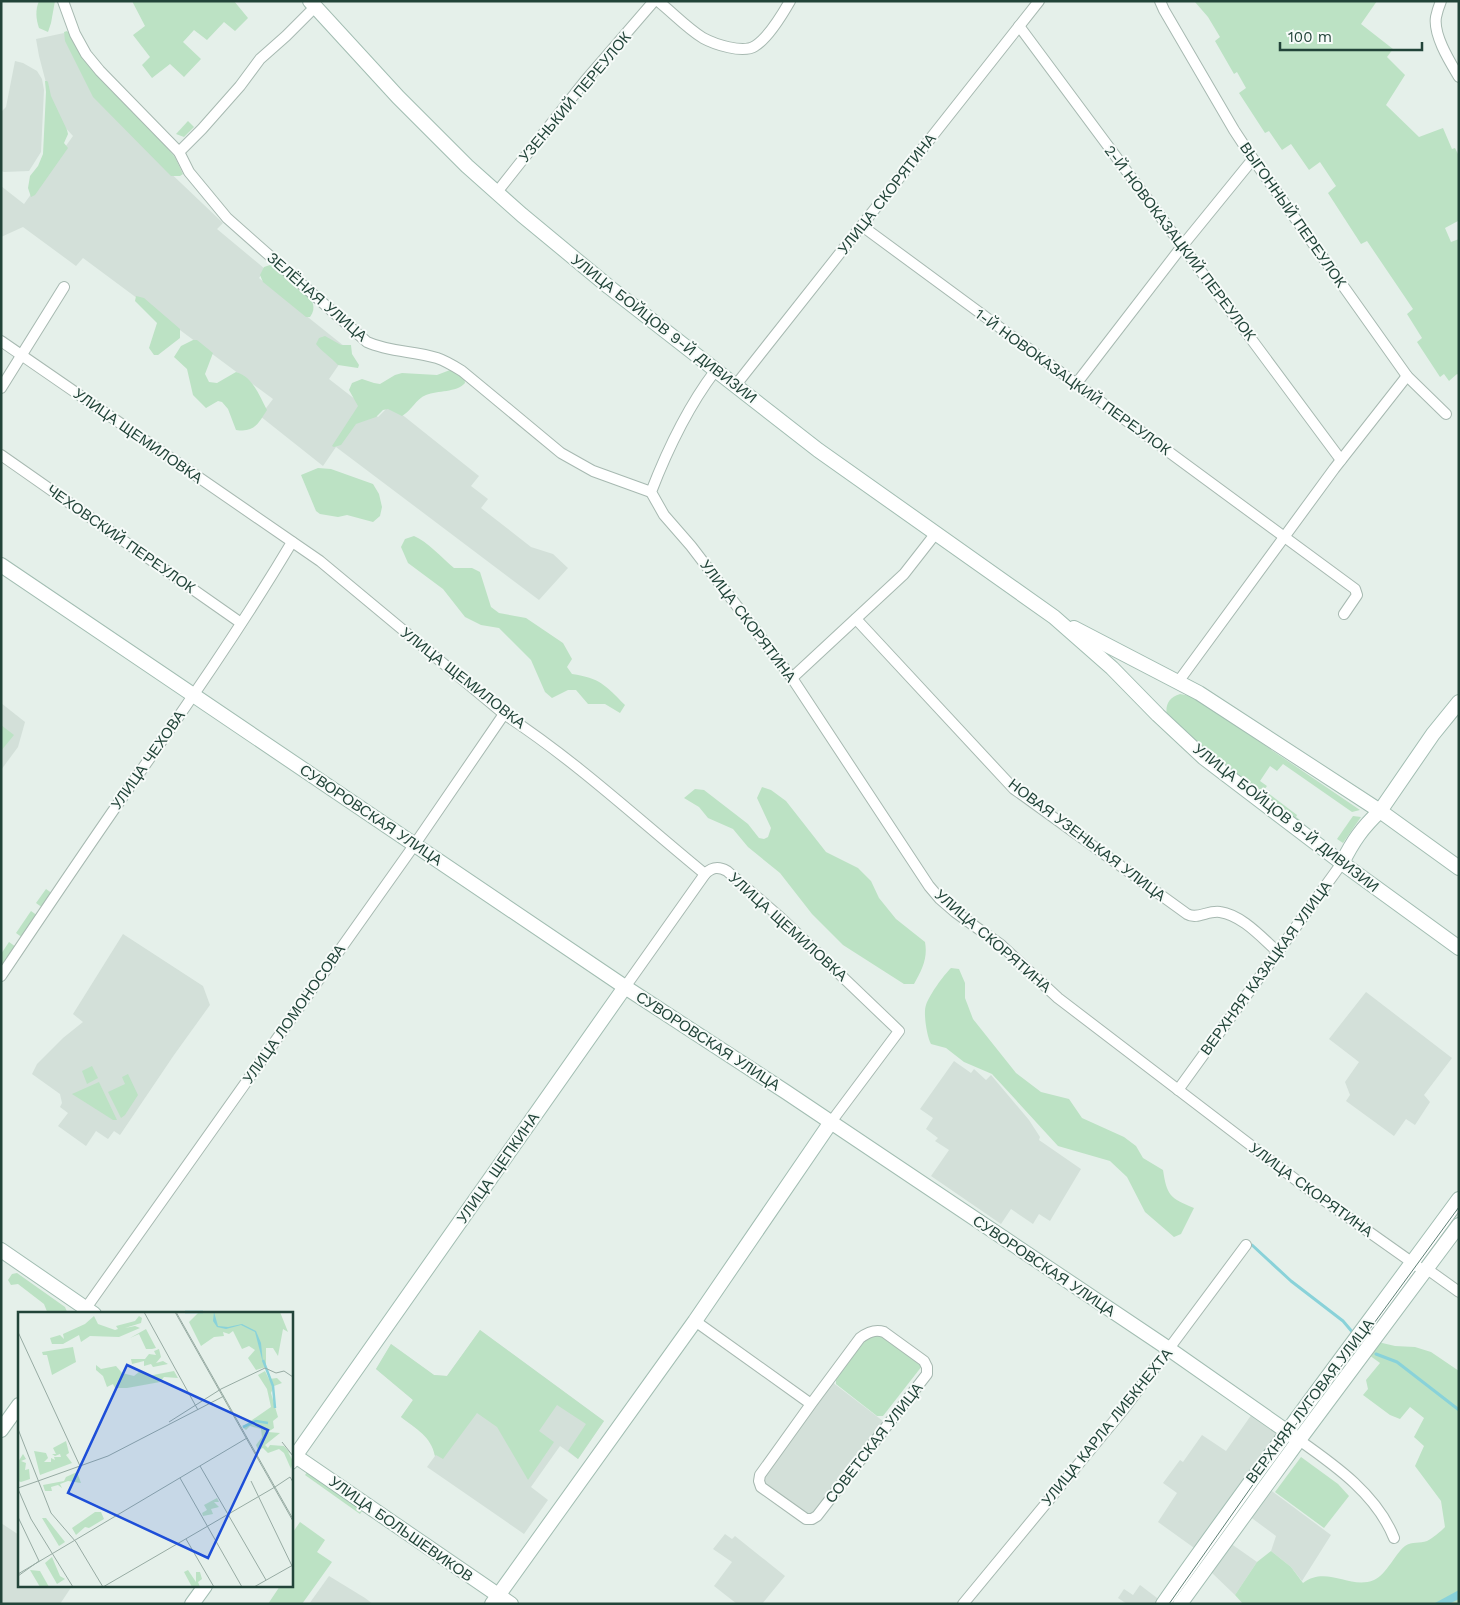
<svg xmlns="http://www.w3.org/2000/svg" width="1460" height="1605" font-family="'Work Sans',sans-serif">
  <rect width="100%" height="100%" fill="#e5f0ea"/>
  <g fill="#d3e0d9">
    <path d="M64 33 98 98 161 164 223 223 217 229 265 269 259 278 349 350 329 379 378 417 390 405 479 476 471 486 488 499 481 508 531 547 553 554 568 568 539 600 336 447 323 466 260 416 273 399 83 258 76 266 23 227 1 237V186L24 204 73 136 61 123 50 98 39 56 36 39Z"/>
    <path d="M15 61 23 63 37 71 42 79 44 90 41 152 29 171 4 172 1 171V112L6 107Z"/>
    <path d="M1 703 25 722 18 747 1 770Z"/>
    <path d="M123 934 203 986 210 1005 174 1055 120 1135 114 1131 108 1139 96 1131 86 1146 58 1126 68 1113 60 1107 62 1103 60 1094 32 1074 37 1064 63 1038 83 1022 73 1014Z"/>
    <path d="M1366 992 1452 1058 1424 1095 1430 1102 1415 1125 1406 1119 1394 1136 1346 1101 1350 1095 1345 1082 1359 1062 1329 1039Z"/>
    <path d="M954 1061 971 1073 974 1069 986 1080 991 1075 1029 1120 1040 1137 1039 1140 1081 1169 1050 1221 1039 1214 1033 1224 1011 1209 1001 1224 931 1176 949 1150 935 1141 938 1138 926 1129 933 1118 920 1109Z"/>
    <path d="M480 1330 604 1421 578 1459 560 1446 531 1487 548 1500 524 1534 427 1467 435 1456 433 1446 429 1438 401 1417 413 1400 376 1369 391 1344 434 1375 447 1376Z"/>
    <path d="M832 1382 883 1421 812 1517 761 1481Z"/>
    <path d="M1252 1414 1279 1432 1197 1550 1158 1522 1177 1493 1163 1483 1180 1460 1183 1462 1202 1435 1226 1451Z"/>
    <path d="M1269 1489 1331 1535 1302 1581 1291 1567 1271 1551 1276 1536 1249 1516Z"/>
    <path d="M1 1523 19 1535V1586H72L60 1604H1Z"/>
    <path d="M725 1534 732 1539 735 1536 785 1576 762 1604H737L714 1586 732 1562 713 1549Z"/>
    <path d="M1230 1543 1257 1562 1235 1595 1210 1571Z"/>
    <path d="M329 1576 365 1598 373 1604H309Z"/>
    <path d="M1140 1585 1161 1601 1159 1604H1127L1118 1598 1124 1589 1133 1595Z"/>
  </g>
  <g fill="#bce2c4">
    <path d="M39 1H55L51 23 48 32 39 28C36 19 35 10 39 1Z"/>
    <path d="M132 1H234L248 18 235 31 224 22 207 40 194 30 183 42 201 59 184 77 170 64 152 78 142 65 150 57 133 35 145 26Z"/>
    <path d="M1377 1 1361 24 1393 49 1387 57 1405 75 1386 105 1419 137 1443 128 1452 149 1455 148 1459 156 1458 221 1445 228 1451 242 1459 239V375L1457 374 1449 381 1444 374 1440 377 1417 342 1422 338 1407 314 1413 309 1367 241 1361 244 1328 193 1336 186 1320 162 1309 170 1291 144 1282 150 1269 131 1265 133 1239 93 1246 88 1237 72 1234 74 1215 41 1220 37 1208 17 1195 2Z"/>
    <path d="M67 31 175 157 183 174 180 176H171L93 97 65 41 64 32Z"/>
    <path d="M45 81H47L48 82 51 96 67 130 68 134 64 143 68 148 35 195 31 197 28 188 30 176 38 166 43 154 46 92Z"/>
    <path d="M188 121 194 127 184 137 176 134Z"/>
    <path d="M270 265 276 268C289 279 325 299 310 317H306L263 282 260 275 264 267Z"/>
    <path d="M136 296 144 298 180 329V338L158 355H154L149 348 157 323 135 301Z"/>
    <path d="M325 336 341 345H351L352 354 359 365 358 368 338 365C331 357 322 352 316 344L319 338Z"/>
    <path d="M193 340H197L213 353 205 374 209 382 217 383 236 372C253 377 259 395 267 410 258 424 254 433 236 430L228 409 222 402 218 401 206 408 193 395 187 369 174 357 181 346Z"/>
    <path d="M450 370 464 377 465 383C456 393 438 390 426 395 416 399 411 411 402 416L388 409 383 410 376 417 356 424 341 445 334 447 332 446 358 406 349 390 352 383 362 379 374 383 380 384 395 375 402 373 437 375Z"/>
    <path d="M318 468 331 469 373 484 379 494 382 507 380 516 373 522 347 515 338 517 320 514 316 511 301 475Z"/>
    <path d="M414 536C427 541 442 558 454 568H472L480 572 491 607 499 613 526 618 563 643 572 659 567 667 572 674C600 678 605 685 625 705L620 713 605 704H588L576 690H568L552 698 545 692 531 660 499 628 481 625 465 617 443 589 408 563 401 547 405 539Z"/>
    <path d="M1180 694 1190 696 1198 700 1360 810 1352 812 1283 764 1277 771 1270 766 1260 781 1267 786 1264 790 1297 815 1296 817 1300 820 1299 822 1207 754 1167 717C1165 705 1168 698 1180 694Z"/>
    <path d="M1 725 14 735 1 751Z"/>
    <path d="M762 787 771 790 786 801 826 852 858 868 871 881 879 898 896 919 925 942C928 958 922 970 914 984H904L843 945 812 914 780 873 748 847 733 829 708 818 699 807 684 798 695 789 704 790 748 824 759 838 764 839 768 837 771 828 757 798Z"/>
    <path d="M1353 816 1361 817 1343 843 1337 839Z"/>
    <path d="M46 889 53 894 43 908 36 903Z"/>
    <path d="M31 911 38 916 23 938 16 933Z"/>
    <path d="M9 942 16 947 1 967V954Z"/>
    <path d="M951 968 959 969 965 983V998L973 1019 1016 1073 1041 1092 1069 1099 1082 1118 1124 1137 1136 1146 1143 1158 1163 1170C1167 1196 1170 1198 1194 1208L1181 1234 1174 1237 1145 1212 1127 1177 1110 1161 1058 1146 992 1074 964 1062 946 1048 931 1044C927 1037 923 1013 926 1005 930 994 943 976 951 968Z"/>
    <path d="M92 1066 98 1078 87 1084 82 1071Z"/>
    <path d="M128 1074 138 1095 125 1115 121 1118 108 1092 125 1084 122 1077Z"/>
    <path d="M99 1082 117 1120H113L72 1094Z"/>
    <path d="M17 1273 65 1307 68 1314H48L44 1304 18 1284 11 1285 8 1280 12 1274Z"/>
    <path d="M480 1330 604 1421 578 1459 568 1451 586 1424 557 1405 539 1431 554 1442 528 1480 497 1427 477 1413 443 1459 436 1455 435 1456C431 1436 416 1429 401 1417L413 1400 376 1369 391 1344 434 1375 447 1376Z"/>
    <path d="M874 1336H881L922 1366 883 1416H877L836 1384V1377L868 1337Z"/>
    <path d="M1378 1342 1395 1346 1415 1347 1431 1352 1459 1371V1604H1243L1235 1595 1257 1562 1271 1551 1291 1567 1303 1583C1327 1565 1350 1590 1374 1580 1387 1574 1394 1555 1405 1546 1412 1541 1420 1544 1427 1541 1433 1538 1440 1532 1445 1527L1441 1501 1415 1466 1424 1446 1414 1437 1424 1418 1410 1407 1400 1419 1390 1415 1363 1395 1368 1389 1366 1380 1380 1363 1369 1355Z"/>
    <path d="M1301 1457 1338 1484 1349 1496 1324 1528 1275 1492Z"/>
    <path d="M307 1472 362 1511 360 1514 305 1475Z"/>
    <path d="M300 1522 325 1540 317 1552 332 1562 302 1604H268L280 1586H291V1535Z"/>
  </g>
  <path fill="#89d2d9" d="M1459 1590V1599L1449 1604H1426L1435 1603Z"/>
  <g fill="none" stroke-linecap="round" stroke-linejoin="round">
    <g stroke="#89d2d9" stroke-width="3">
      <path d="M1252 1245 1291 1281 1343 1321 1354 1334"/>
      <path d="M1376 1354 1397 1362 1459 1410"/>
    </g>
    <defs>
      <g id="street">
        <path d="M63 1 75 34 86 54 100 71 179 152 189 172 227 218 367 342C389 352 414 351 437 358 446 361 454 366 462 371L561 453 593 471 651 492"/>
        <path d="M658 1C673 13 687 28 703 38 714 44 743 54 755 46 768 38 782 15 790 1"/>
        <path d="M1160 1 1164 10 1234 130 1253 159 1407 376 1446 414"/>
        <path d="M1441 1C1439 6 1437 12 1436 17 1433 35 1450 62 1459 77"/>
        <path d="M1019 26 1341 460"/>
        <path d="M179 152 202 129 240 86 260 59 286 36 315 7"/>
        <path d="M497 192 585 81 654 1"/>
        <path d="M862 226 1355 589 1357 595 1344 614"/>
        <path d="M1 341 320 561 504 714C576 761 639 820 705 874"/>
        <path d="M715 371C687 408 668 448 651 492L664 515 691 546 792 678 929 886 940 899 955 912 1001 945 1058 998 1304 1186 1420 1268 1427 1269 1459 1292"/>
        <path d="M1076 384 1183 245 1253 159"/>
        <path d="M735 386 1039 1"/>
        <path d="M1 388 64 287"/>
        <path d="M1 455 241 623"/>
        <path d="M856 619 1014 789 1024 796 1187 914C1197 920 1208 910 1220 912 1242 915 1262 938 1278 952"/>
        <path d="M792 678 904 574 936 533"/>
        <path d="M1178 682 1334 469 1407 376"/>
        <path d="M1 976C44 912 87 848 131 785 187 705 242 626 292 542"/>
        <path d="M625 987 705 874C712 867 718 866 727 871L781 918 899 1031 831 1122"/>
        <path d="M1178 1090 1342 863"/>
        <path d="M86 1308 415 844 504 714"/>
        <path d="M695 1321 811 1404 760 1475 759 1481 761 1487 806 1519H812L817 1516 927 1374V1367L924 1361 884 1332C875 1329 868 1332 860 1338L811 1404"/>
        <path d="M1299 1440C1336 1466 1377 1495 1394 1538"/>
        <path d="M963 1604 1124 1409 1246 1245"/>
      </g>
      <g id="secondary">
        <path d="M310 1 398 97 467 166 522 215 609 287 818 450 1054 617 1112 668 1158 715 1204 758 1342 863 1459 948"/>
        <path d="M1 565 625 987 786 1092 1169 1349 1299 1440"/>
        <path d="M1074 628 1199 693 1380 811 1459 868"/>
        <path d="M1342 863C1353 841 1362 828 1380 811L1433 734 1459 702"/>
        <path d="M1 1250 94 1314"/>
        <path d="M1 1430 19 1405"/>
        <path d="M291 1453 511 1604"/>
        <path d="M291 1462 625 987"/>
        <path d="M192 1604 205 1586"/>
        <path d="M492 1604 695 1321 831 1122"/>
        <path d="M1163 1604C1259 1467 1360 1334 1459 1199"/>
        <path d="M1180 1604 1299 1440 1459 1225"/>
      </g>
    </defs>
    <use href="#street" stroke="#a7b9b1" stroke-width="12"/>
    <use href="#secondary" stroke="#a2bdb2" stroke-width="16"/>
    <use href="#street" stroke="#fff" stroke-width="10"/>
    <use href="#secondary" stroke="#fff" stroke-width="14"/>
    <path stroke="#5d7f74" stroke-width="1" d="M1169 1604 1290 1432 1361 1341 1459 1207"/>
  </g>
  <g text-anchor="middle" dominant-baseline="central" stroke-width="4" stroke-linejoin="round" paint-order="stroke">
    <g font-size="15" fill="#224439" stroke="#f7fbf9">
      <text transform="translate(575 97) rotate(-50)">УЗЕНЬКИЙ ПЕРЕУЛОК</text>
      <text transform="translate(887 194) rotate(-52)">УЛИЦА СКОРЯТИНА</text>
      <text transform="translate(1293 215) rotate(55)">ВЫГОННЫЙ ПЕРЕУЛОК</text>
      <text transform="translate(1180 243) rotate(53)">2-Й НОВОКАЗАЦКИЙ ПЕРЕУЛОК</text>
      <text transform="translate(317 297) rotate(41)">ЗЕЛЁНАЯ УЛИЦА</text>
      <text transform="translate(664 329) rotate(38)">УЛИЦА БОЙЦОВ 9-Й ДИВИЗИИ</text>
      <text transform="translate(1073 382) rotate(36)">1-Й НОВОКАЗАЦКИЙ ПЕРЕУЛОК</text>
      <text transform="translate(138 436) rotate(35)">УЛИЦА ЩЕМИЛОВКА</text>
      <text transform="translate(121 539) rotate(35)">ЧЕХОВСКИЙ ПЕРЕУЛОК</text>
      <text transform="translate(748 621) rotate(53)">УЛИЦА СКОРЯТИНА</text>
      <text transform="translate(463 678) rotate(38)">УЛИЦА ЩЕМИЛОВКА</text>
      <text transform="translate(148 760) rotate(-55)">УЛИЦА ЧЕХОВА</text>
      <text transform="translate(371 815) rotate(34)">СУВОРОВСКАЯ УЛИЦА</text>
      <text transform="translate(1286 818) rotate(38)">УЛИЦА БОЙЦОВ 9-Й ДИВИЗИИ</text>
      <text transform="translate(1087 840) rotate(37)">НОВАЯ УЗЕНЬКАЯ УЛИЦА</text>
      <text transform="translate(788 927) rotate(42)">УЛИЦА ЩЕМИЛОВКА</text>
      <text transform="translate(993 941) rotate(41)">УЛИЦА СКОРЯТИНА</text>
      <text transform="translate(1266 968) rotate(-54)">ВЕРХНЯЯ КАЗАЦКАЯ УЛИЦА</text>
      <text transform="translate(294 1014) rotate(-55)">УЛИЦА ЛОМОНОСОВА</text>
      <text transform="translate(708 1041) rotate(33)">СУВОРОВСКАЯ УЛИЦА</text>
      <text transform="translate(498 1168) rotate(-55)">УЛИЦА ЩЕПКИНА</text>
      <text transform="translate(1311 1190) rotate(36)">УЛИЦА СКОРЯТИНА</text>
      <text transform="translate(1044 1266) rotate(34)">СУВОРОВСКАЯ УЛИЦА</text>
      <text transform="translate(1310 1401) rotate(-53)">ВЕРХНЯЯ ЛУГОВАЯ УЛИЦА</text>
      <text transform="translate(1107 1427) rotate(-51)">УЛИЦА КАРЛА ЛИБКНЕХТА</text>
      <text transform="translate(874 1443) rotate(-52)">СОВЕТСКАЯ УЛИЦА</text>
      <text transform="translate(401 1529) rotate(35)">УЛИЦА БОЛЬШЕВИКОВ</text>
    </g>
  </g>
  <g transform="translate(18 1312)">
    <rect width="275" height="275" fill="#e5f0ea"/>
    <path d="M181 0H262L270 20 265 17 260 44 255 36H248V55L238 58 230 46 237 38 231 34 224 37 215 19 211 22 205 20 206 24 196 25 183 34 171 10ZM76 4 80 12 97 18 100 17 98 14 117 9 121 4 124 6 123 11 107 16 117 14 122 16 101 25 72 24 63 30 61 23 45 32H34L32 26 42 23 46 27 45 22 67 12ZM128 17 138 36 134 37H128L121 22 112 26ZM55 35 58 50 34 63 29 43H25L24 40ZM141 37 143 45 138 51 145 49 150 52 135 55 133 52 126 54V49L114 52 113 47H127L131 42 138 43 136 39ZM78 53 83 57 98 54 104 61 116 64 122 59 130 64 156 59 160 66 146 65 142 70 109 76H97L95 72 89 75 85 64 78 58ZM247 59 251 67 259 66 264 71 256 74 253 81 260 105 255 109 256 116 250 120 262 121 247 133 250 136 252 133 266 134 275 144 270 140 275 149 273 157 266 141 261 137 250 141 245 136 240 138 238 133 244 125 243 117 232 114 228 118 224 115 253 95 249 77 240 63ZM48 129 51 141 48 143 54 151 22 163 16 139 28 141 30 146 26 150H33V146L37 148 36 145H43L42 142 37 144 34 142H38L35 136ZM5 142 8 147 3 149 8 151 7 158 11 157 12 167 3 170 0 169V150ZM59 160 63 171 50 169 42 172 44 176 40 173 33 175 34 179H27L25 173 46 169 48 165ZM199 186 201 190H196L201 195 193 197 195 202 185 204 184 201 189 198 186 193ZM77 200H83L86 207 71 216 67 215 58 223 54 216ZM24 206H28L47 230 41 234ZM34 245 42 264 47 267 39 272 27 251ZM12 258 22 259 31 275H22ZM170 258 178 270V260H182L184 267 180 270 182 275H174L166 260Z" fill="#bce2c4"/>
    <path d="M196 0 200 14 210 15 224 12 238 19 243 31 245 51 237 20 223 13 208 17 199 15 195 9Z" fill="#89d2d9"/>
    <path fill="none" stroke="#89d2d9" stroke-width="2.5" d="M167 0H185M245 48 255 74 257 96M225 115 238 109 250 111"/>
    <path fill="none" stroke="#97aba3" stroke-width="1" d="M126 0 180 98M157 0 275 209M158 0 275 207M0 20 62 154M151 110 203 77 247 56 258 61 266 59 275 65M0 117 33 201 58 230 85 275M264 130 275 144M182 154 248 268M162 166 224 275M20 169 90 144 206 84M233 169 275 256M257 175 272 165 275 170M0 176 20 169M0 177 13 207 55 275M0 205 21 249 0 264M168 227 196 275M0 262 229 126M85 275 257 175M236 275 275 253"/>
    <path fill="#1d4ed8" fill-opacity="0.15" stroke="#1d4ed8" stroke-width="2.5" d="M109 53 250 118 190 246 50 181Z"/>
    <rect width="275" height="275" fill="none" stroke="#224439" stroke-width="2.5"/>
  </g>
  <rect width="1460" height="1605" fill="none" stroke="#224439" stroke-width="5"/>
  <path d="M1280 42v8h142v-8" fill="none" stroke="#224439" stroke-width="2.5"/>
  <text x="1288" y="42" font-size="15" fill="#224439" stroke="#f7fbf9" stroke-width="4" paint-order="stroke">100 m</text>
</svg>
